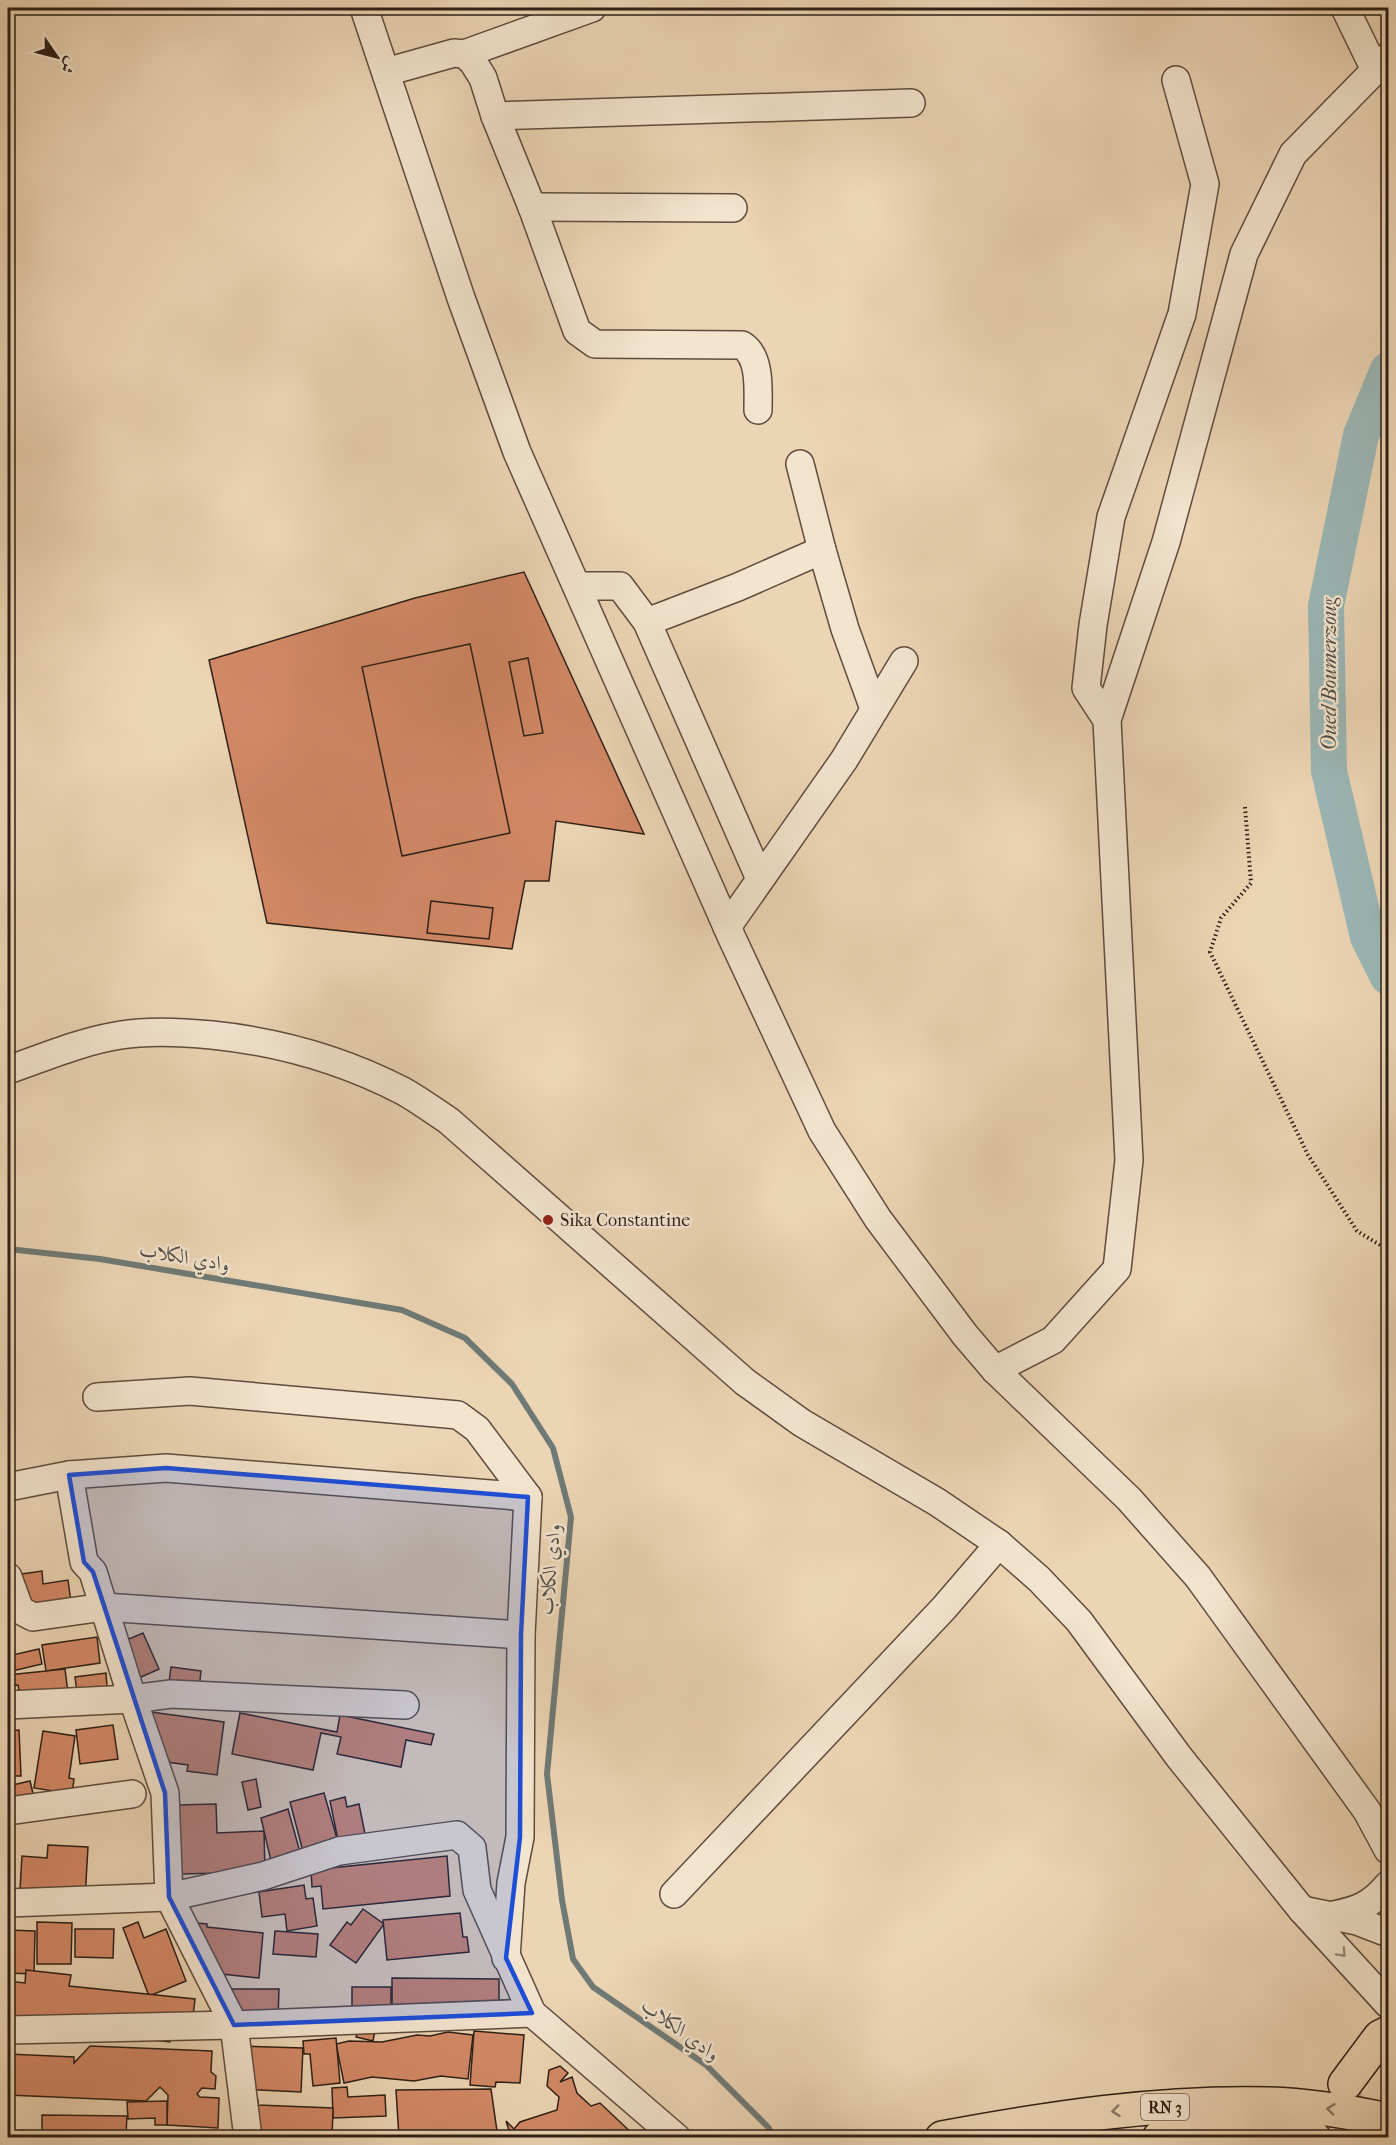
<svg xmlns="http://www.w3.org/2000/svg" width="1396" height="2145" font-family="'IM FELL French Canon',Amiri,serif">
  <rect width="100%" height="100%" fill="#ecd5b4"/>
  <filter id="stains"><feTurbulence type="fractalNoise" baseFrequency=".00333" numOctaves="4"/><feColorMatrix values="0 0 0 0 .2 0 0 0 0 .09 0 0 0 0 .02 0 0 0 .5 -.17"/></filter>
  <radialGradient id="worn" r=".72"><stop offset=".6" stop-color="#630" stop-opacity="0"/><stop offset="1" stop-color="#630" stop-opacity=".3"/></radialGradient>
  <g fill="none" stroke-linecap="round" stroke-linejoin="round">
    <path stroke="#6f7a76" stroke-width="6" d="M8 1249 100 1259 402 1310 465 1338 512 1384 553 1448 571 1517 547 1774 562 1900 573 1959 593 1987 706 2065 768 2127 775 2138"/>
    <path stroke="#9bb7b6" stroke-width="36" d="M1388 370 1361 435 1326 606 1329 771 1368 937 1388 977"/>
  </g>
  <g fill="#d38967" stroke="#2e1f17" stroke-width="1.5">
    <path d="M524 572 644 834 556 821 549 881H525L512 949 267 923 209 660 415 598Z"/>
    <path d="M470 644 510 833 402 856 362 667Z"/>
    <path d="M528 658 543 733 524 736 509 662Z"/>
    <path d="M431 901 493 908 489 939 427 933Z"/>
    <path d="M42 1571 43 1584 68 1580 71 1602 46 1615 8 1593V1576Z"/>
    <path d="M143 1633 159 1669 130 1682 115 1645Z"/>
    <path d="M97 1637 100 1663 46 1671 42 1645Z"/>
    <path d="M39 1649 42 1664 8 1672V1656Z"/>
    <path d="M171 1667 201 1671 199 1689 167 1697Z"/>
    <path d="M65 1669 68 1693 77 1692 75 1677 106 1673 108 1700 20 1697 18 1685 8 1686V1675Z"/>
    <path d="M151 1712 224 1722 217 1775 187 1771 188 1765 145 1759Z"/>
    <path d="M240 1713 337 1732 340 1715 434 1734 431 1745 406 1740 401 1767 337 1754 341 1737 321 1733 313 1770 232 1754Z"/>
    <path d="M113 1725 118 1759 80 1764 76 1730Z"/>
    <path d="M19 1730 21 1776H8V1731Z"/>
    <path d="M43 1731 75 1736 69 1778 74 1779 72 1794 34 1788Z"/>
    <path d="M256 1779 261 1807 248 1810 242 1782Z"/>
    <path d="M30 1781 37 1810 8 1817V1786Z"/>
    <path d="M324 1793 340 1849 305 1859 290 1802Z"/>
    <path d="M345 1797 347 1807 359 1804 367 1844 340 1850 330 1801Z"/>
    <path d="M216 1804 217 1833 264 1831 265 1872 180 1874 178 1805Z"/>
    <path d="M288 1809 300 1852 271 1861 261 1818Z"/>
    <path d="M48 1845 88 1847 85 1899 19 1906 22 1856 47 1858Z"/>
    <path d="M447 1856 450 1896 323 1909 321 1886 312 1887 311 1870Z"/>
    <path d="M304 1885 306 1899 313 1898 317 1926 287 1931 285 1914 262 1917 259 1892Z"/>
    <path d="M363 1909 384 1924 356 1963 330 1945 347 1922 351 1925Z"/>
    <path d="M460 1913 463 1937H467L469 1952 387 1960 383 1920Z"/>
    <path d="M37 1922 72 1923 71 1964H37Z"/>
    <path d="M138 1922 144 1938 166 1929 186 1981 149 1996 123 1928Z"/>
    <path d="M185 1922 207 1924V1927L263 1933 259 1978 212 1973 201 1965 204 1935 184 1933Z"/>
    <path d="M75 1929H114L113 1958 75 1957Z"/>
    <path d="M8 1930 35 1931 34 1974 8 1973Z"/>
    <path d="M275 1931 318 1934 316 1957 273 1954Z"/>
    <path d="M26 1970 71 1975 69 1986 195 1999 193 2016 173 2014 170 2042 8 2025V1981L25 1983Z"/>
    <path d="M392 1978 499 1979V2018L392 2017Z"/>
    <rect x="352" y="1987" width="39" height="42"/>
    <path d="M230 1989H279L278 2019 229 2032Z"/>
    <path d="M359 2026 375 2030 373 2041 356 2037Z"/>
    <path d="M474 2031 524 2035 520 2083 496 2082 495 2087 470 2085Z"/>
    <path d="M448 2032 473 2035 468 2079 441 2076 414 2081 372 2077 344 2083 336 2044 349 2041 382 2042 417 2035 430 2036Z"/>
    <path d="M336 2038 340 2083 313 2086 310 2054H304L303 2041Z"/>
    <path d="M90 2046 212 2051 211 2072 216 2076 215 2089 202 2088 197 2094 200 2097 219 2098 218 2128 167 2125 168 2095 160 2087 146 2101 8 2095V2054L74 2057V2063Z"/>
    <path d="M240 2046 303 2048 301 2092 239 2089Z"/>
    <path d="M560 2066 568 2073 560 2082 572 2077 577 2093 591 2106 600 2103 637 2138 511 2137 506 2121 514 2129 520 2122 557 2110 559 2097 547 2086 549 2070Z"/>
    <path d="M347 2087 348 2097 385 2095 386 2116 333 2118 332 2088Z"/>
    <path d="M491 2089 498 2138H399L396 2090Z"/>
    <path d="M244 2099 258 2100V2105L333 2108 332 2138H242Z"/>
    <path d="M167 2101V2125H155V2118L128 2119 127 2102Z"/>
    <path d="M42 2115 127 2116 126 2134H171V2138H42Z"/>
    <path d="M24 2130 25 2138H8V2132Z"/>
  </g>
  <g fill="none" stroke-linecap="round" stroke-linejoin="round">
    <path stroke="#c6b195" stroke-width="33" stroke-dasharray="33 16" stroke-linecap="butt" d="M1345 2086 1346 2126 1348 2138"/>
    <defs>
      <g id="minor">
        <path d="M364 8 461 298 517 452 732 938 822 1131 878 1219 965 1335 995 1370 1129 1499 1198 1577 1367 1811 1388 1850"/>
        <path d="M1345 8 1375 70"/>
        <path d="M464 54 592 8"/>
        <path d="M386 72 454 53 464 54 473 62 483 78 495 116 532 207 577 331 595 344 742 345C761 357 758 390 758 410"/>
        <path d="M495 116 911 103"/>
        <path d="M532 207 733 208"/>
        <path d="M800 464 822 550 845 629 874 709"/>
        <path d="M578 586H620L647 622 760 879"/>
        <path d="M647 622 738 587 822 550"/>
        <path d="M1107 720 1086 688 1093 625 1111 517 1182 314 1205 184 1176 80"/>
        <path d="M727 927 844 760 904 661"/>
        <path d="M8 1070C45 1057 82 1041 121 1035 151 1030 182 1032 212 1035 280 1042 343 1060 403 1091 419 1100 434 1111 449 1121L745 1382 802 1423 937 1502 999 1544 1039 1579 1079 1621 1179 1757 1302 1910 1388 2004"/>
        <path d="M995 1370 1053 1340 1117 1269 1129 1160 1107 720 1166 542 1244 254 1293 154 1388 57"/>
        <path d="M97 1397 190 1391 458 1415 477 1429 528 1497 521 1635 520 1837 511 1883 506 1958"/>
        <path d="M69 1475 84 1562 93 1572 130 1691 165 1793 169 1897 234 2025 248 2138"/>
        <path d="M8 1487 69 1475 166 1468 528 1497"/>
        <path d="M8 1577 20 1610 33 1617 104 1607 521 1635"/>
        <path d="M8 1705 132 1699 171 1694 405 1705"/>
        <path d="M8 1811 132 1794"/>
        <path d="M674 1894 944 1608 999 1544"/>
        <path d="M8 1903 169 1897 263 1876 339 1851 457 1835 472 1848 477 1890 532 2013 677 2138"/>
        <path d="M1302 1910 1357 1921 1388 1933"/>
        <path d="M1334 1915C1359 1910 1371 1905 1388 1885"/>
        <path d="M8 2030 234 2025 532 2013"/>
      </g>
      <g id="highway">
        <path d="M1345 2084 1380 2037 1388 2033"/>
        <path d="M942 2138C1050 2118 1160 2101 1270 2104 1310 2105 1350 2112 1388 2120"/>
        <path d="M1159 2138 1248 2132 1314 2138"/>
      </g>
    </defs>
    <use href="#minor" stroke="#5e4c3e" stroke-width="30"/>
    <use href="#highway" stroke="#2e1f17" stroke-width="36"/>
    <path stroke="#2e1f17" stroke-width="4" stroke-dasharray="1.5 3" stroke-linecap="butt" d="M1245 807 1251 883 1221 918 1210 952 1308 1155 1357 1231 1388 1250"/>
    <use href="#minor" stroke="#f3e4ce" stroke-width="27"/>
    <use href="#highway" stroke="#ecd5b4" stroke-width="33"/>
  </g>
  <defs><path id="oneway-chevron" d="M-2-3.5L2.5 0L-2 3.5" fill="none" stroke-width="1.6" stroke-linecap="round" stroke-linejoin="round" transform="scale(1.5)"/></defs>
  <use stroke="#9a8b7c" href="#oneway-chevron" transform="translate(1342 1953) rotate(47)"/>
  <g stroke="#8d7a66">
    <use href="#oneway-chevron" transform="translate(1331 2109) rotate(-173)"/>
    <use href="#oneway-chevron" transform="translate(1116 2111) rotate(174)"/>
  </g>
  <path fill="#1d4ed8" fill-opacity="0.2" stroke="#1d4ed8" stroke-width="4.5" stroke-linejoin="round" d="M166 1468 528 1497 521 1635 520 1837 506 1958 532 2013 234 2025 169 1897 165 1793 93 1572 84 1562 69 1475Z"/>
  <circle fill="#8f2418" stroke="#f3e4ce" stroke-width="2" cx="548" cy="1220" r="6"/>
  <g text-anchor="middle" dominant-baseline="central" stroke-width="5" stroke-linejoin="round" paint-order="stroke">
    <rect fill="#f3e4ce" stroke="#695a4e" stroke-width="1.5" x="1141" y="2094" width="48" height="26" rx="4.5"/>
    <g font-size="16" font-weight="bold" fill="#2e1f17">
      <text x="1165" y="2107">RN 3</text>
    </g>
    <g font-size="18" fill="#2e1f17" stroke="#f3e4ce" text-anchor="start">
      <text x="560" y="1220">Sika Constantine</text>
    </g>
    <g font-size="20" font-style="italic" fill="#4f4d47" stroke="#f3e4ce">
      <text transform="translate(1329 674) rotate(-90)">Oued Boumerzoug</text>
      <text transform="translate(185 1257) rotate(10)">وادي الكلاب</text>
      <text transform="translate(550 1569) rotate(-85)">وادي الكلاب</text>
      <text transform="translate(681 2030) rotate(36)">وادي الكلاب</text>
    </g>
  </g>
  <rect width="1396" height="2145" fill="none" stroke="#ecd5b4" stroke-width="30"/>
  <rect x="9" y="9" width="1378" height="2127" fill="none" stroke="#2e1f17" stroke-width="3"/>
  <rect x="15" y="15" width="1366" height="2115" fill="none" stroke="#2e1f17" stroke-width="1.5"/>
  <g transform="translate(57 57) rotate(125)" stroke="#f3e4ce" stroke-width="4.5" paint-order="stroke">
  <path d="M0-4.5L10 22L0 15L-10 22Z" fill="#2e1f17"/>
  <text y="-9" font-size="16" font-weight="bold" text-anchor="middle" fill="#2e1f17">ش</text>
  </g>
  <rect width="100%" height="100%" filter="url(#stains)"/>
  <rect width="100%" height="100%" fill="url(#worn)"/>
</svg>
